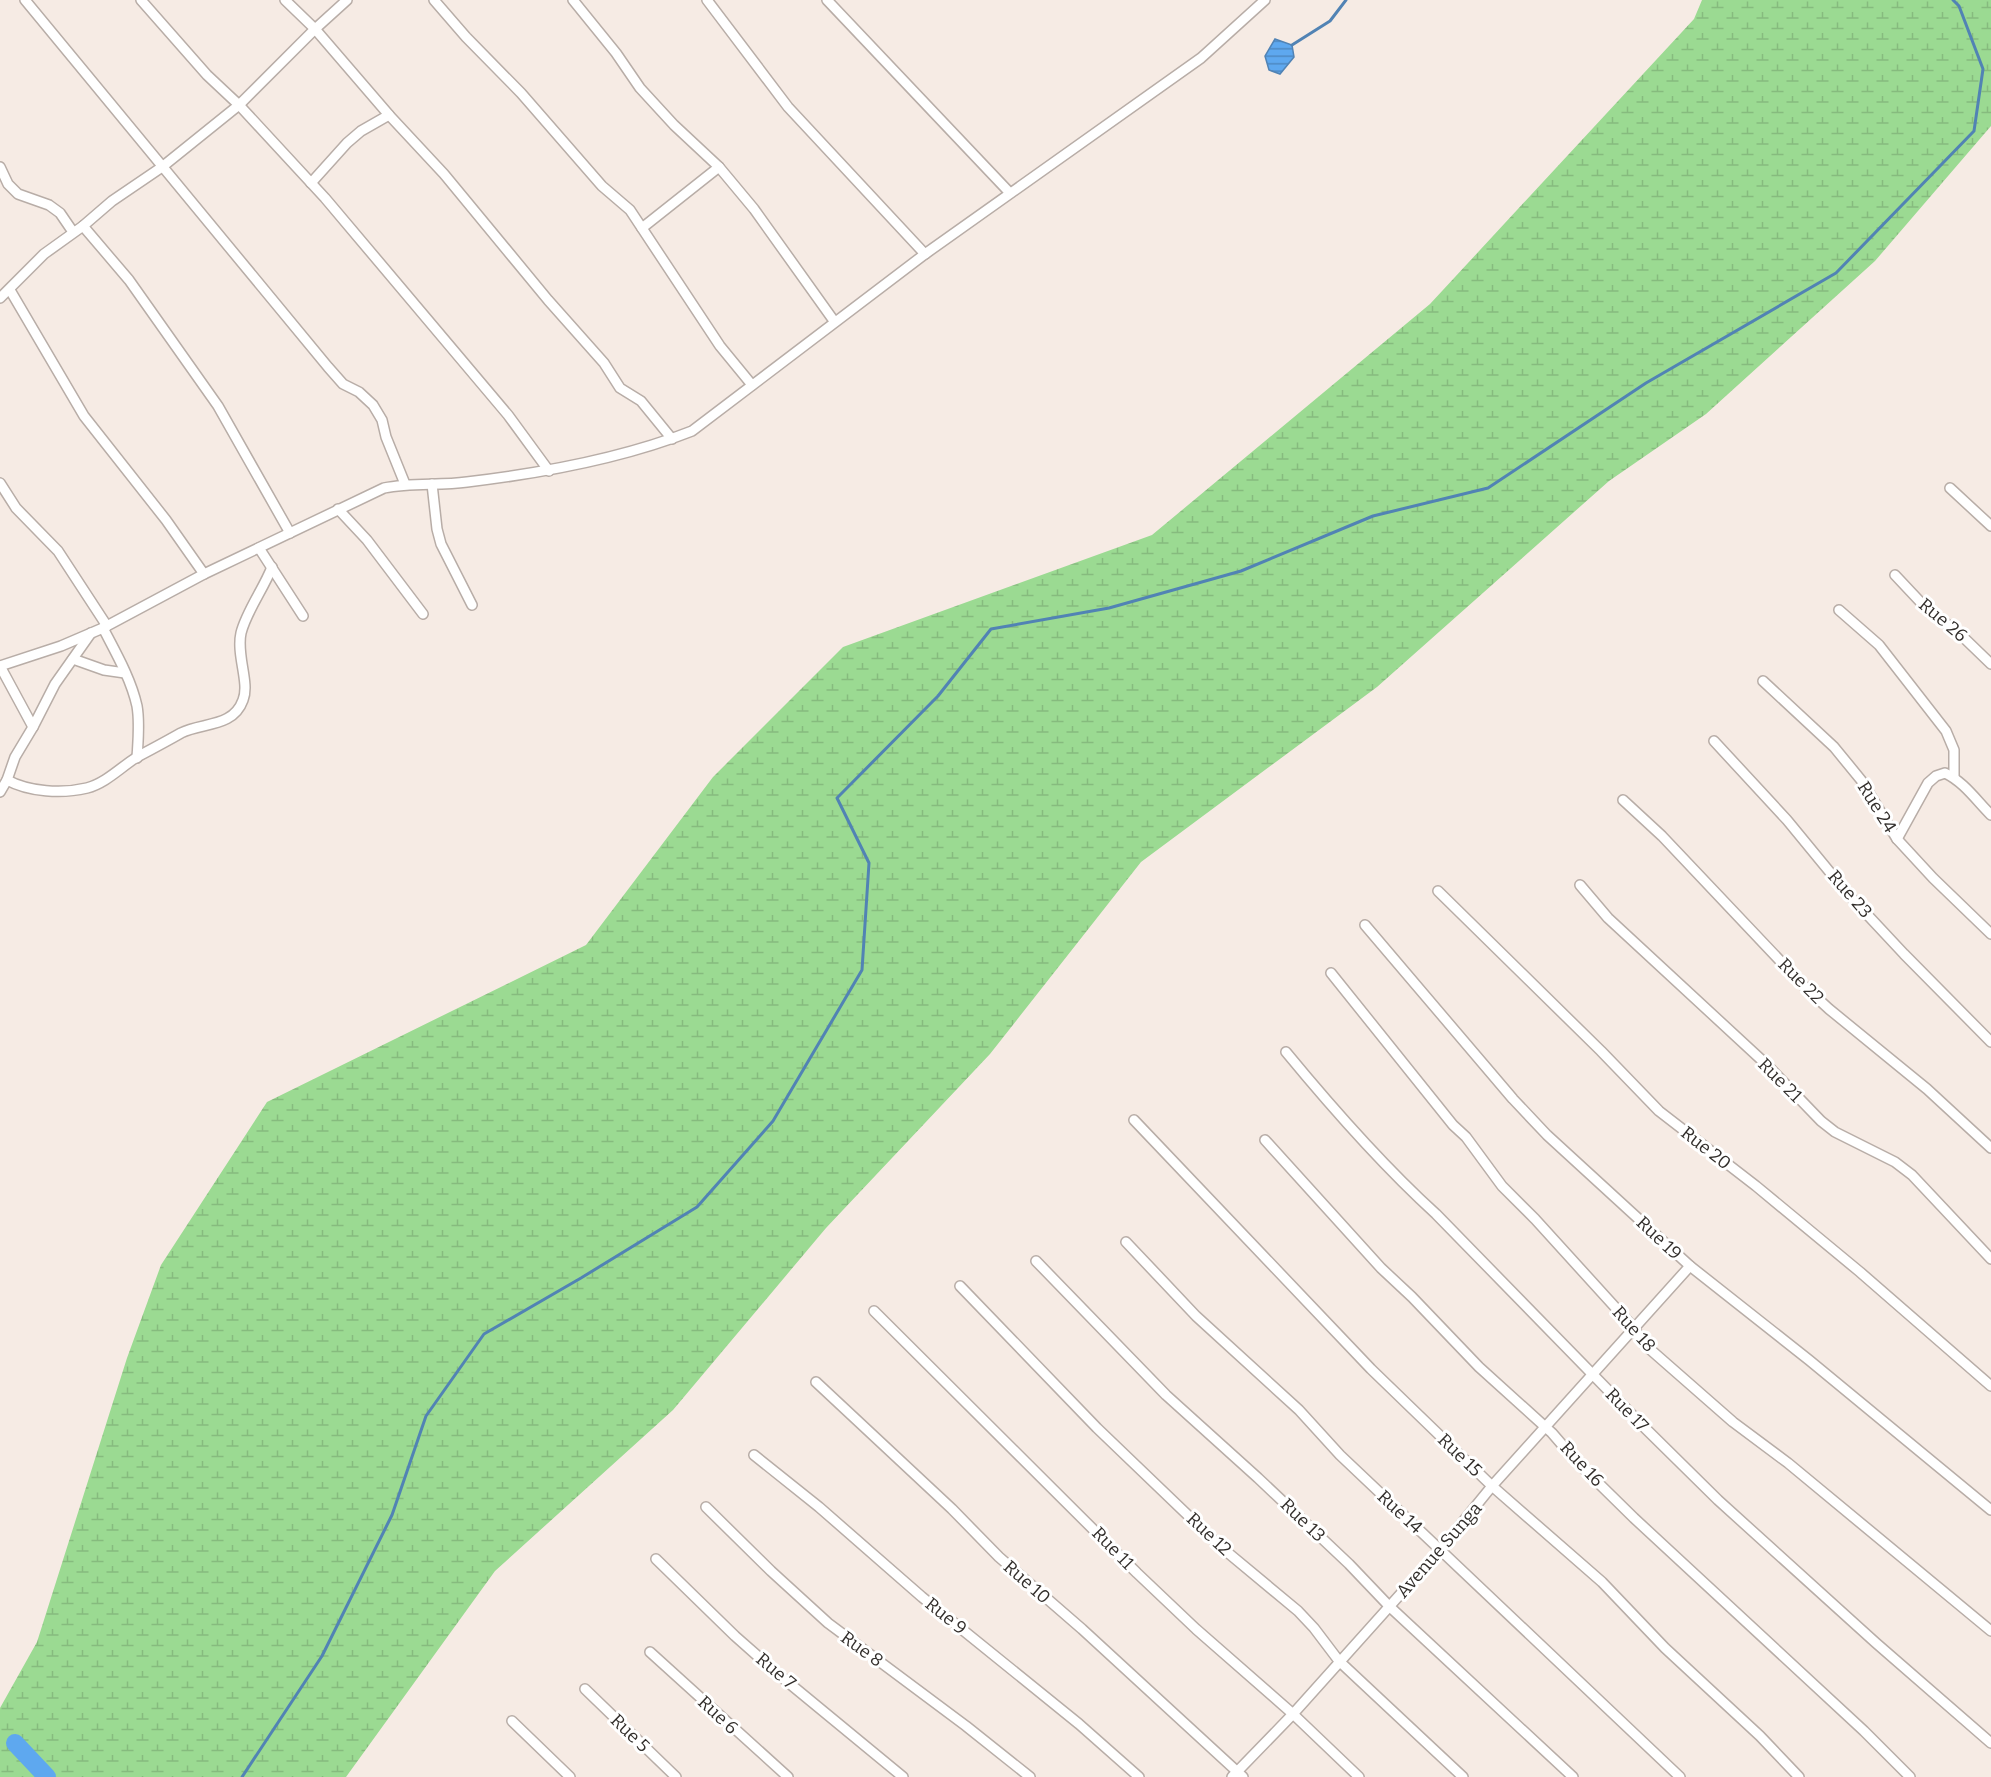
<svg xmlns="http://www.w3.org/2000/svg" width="1991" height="1777" font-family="Bitter,serif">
  <defs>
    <pattern id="wetland-marsh" width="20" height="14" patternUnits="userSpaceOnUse" patternTransform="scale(1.5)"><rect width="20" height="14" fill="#9bda92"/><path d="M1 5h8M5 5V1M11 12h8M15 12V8" fill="none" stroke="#86bb7e"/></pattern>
    <pattern id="water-rules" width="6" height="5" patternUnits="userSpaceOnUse" patternTransform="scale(1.5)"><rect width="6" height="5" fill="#5ea8ef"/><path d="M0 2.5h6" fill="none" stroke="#4e89c2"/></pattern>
  </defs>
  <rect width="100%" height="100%" fill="#f6ebe4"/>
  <path fill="url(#wetland-marsh)" d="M1702 0H1991V126L1875 261 1706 414 1609 481 1377 687 1141 862 990 1054 826 1228 673 1410 495 1571 346 1777H0V1708L37 1642 127 1358 161 1265 267 1102 586 945 713 777 843 647 1152 535 1430 304 1694 19Z"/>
  <path fill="url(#water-rules)" stroke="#5183b4" stroke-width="1.5" d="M1275 39 1292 45 1294 57 1280 74 1269 70 1265 56Z"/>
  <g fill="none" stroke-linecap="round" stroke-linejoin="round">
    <g stroke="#5183b4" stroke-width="3">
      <path d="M1292 45 1330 21 1346 0"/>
      <path d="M242 1777 322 1656 392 1515 426 1416 484 1334 581 1278 697 1207 773 1121 862 970 869 863 837 798 938 696 991 629 1109 608 1241 571 1373 516 1488 488 1646 383 1836 273 1974 131 1983 69 1959 6 1953 0"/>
    </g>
    <path stroke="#5ea8ef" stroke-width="18" d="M15 1743 47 1777"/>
    <defs>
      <g id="minor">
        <path d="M25 0 328 367 343 384 359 392 373 405 382 420 386 437 405 484"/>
        <path d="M141 0 207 75 239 105 325 198 508 415 549 471"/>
        <path d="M285 0 315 29 389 115 444 174 548 300 604 363 620 388 641 401 672 439"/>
        <path d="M434 0 466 37 521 93 602 186 630 210 720 346 752 385"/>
        <path d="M573 0 616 53 640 88 674 125 719 167 754 209 834 321"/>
        <path d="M707 0 788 107 925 254"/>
        <path d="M827 0 1010 193"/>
        <path d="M0 167 8 184 18 194 49 205 60 213 73 232"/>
        <path d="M311 183 347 143 361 131 389 115"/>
        <path d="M83 226 129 280 218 406 290 533"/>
        <path d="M642 228 719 167"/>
        <path d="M10 290 84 416 166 520 204 574"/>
        <path d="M0 298 44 254 83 226 112 201 162 167 239 105 315 29 347 0"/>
        <path d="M0 483 16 508 58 551 107 626"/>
        <path d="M432 484 437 529 441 544 472 605"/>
        <path d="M1950 488 1991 526"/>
        <path d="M338 509 367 540 423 614"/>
        <path d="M259 548 303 616"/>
        <path d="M1895 575 1926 608 1961 635 1991 664"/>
        <path d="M1839 610 1879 645 1946 731 1954 750V777"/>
        <path d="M103 628C116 653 131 679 137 706 140 723 138 741 137 758"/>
        <path d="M73 659 104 670 125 673"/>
        <path d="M0 666 61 646 103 628 204 574 384 488C412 482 439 486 467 482 543 473 621 459 692 431L925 254 1201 58 1265 0"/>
        <path d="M0 666 33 727"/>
        <path d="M1763 681 1834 747 1861 780 1897 839 1933 878 1991 934"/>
        <path d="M1714 741 1787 820 1847 893 1904 954 1991 1042"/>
        <path d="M7 780C29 792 62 794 87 788 106 783 121 767 137 757 152 749 167 741 181 733 202 722 233 728 243 700 250 683 236 655 241 633 246 612 264 588 272 567"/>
        <path d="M0 792 7 780 15 757 33 727 55 684 91 633"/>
        <path d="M1623 800 1662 836 1804 986 1829 1009 1927 1089 1991 1148"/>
        <path d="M1897 839 1928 783 1936 776 1945 773C1964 782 1976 800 1991 815"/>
        <path d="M1580 885 1608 918 1767 1065 1821 1121 1835 1132 1895 1162 1912 1175 1991 1259"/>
        <path d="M1438 891 1601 1051 1659 1111 1756 1186 1860 1272 1991 1386"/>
        <path d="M1365 925 1513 1099 1547 1135 1690 1266 1809 1360 1991 1510"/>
        <path d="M1331 973 1453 1125 1466 1137 1502 1186 1535 1219 1634 1328 1644 1344 1733 1422 1788 1463 1991 1631"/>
        <path d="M1286 1052C1333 1109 1381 1164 1436 1214L1646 1429 1718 1500 1876 1643 1991 1743"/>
        <path d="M1134 1120 1371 1369 1492 1486 1602 1582 1665 1648 1760 1736 1799 1777"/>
        <path d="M1265 1140 1381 1268 1412 1297 1479 1367 1552 1433 1577 1462 1634 1518 1864 1731 1910 1777"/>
        <path d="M1126 1242 1196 1316 1299 1410 1340 1455 1680 1777"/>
        <path d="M1036 1261 1166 1395 1258 1478 1349 1564 1390 1607 1573 1777"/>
        <path d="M960 1286 1097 1428 1221 1547 1298 1611 1314 1628 1339 1661 1463 1777"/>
        <path d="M874 1311 1137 1573 1196 1629 1293 1714 1359 1777"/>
        <path d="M816 1382 952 1509 999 1557 1082 1629 1243 1777"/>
        <path d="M754 1455 819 1507 922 1597 1079 1724 1139 1777"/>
        <path d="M706 1507 771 1571 828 1623 966 1726 1030 1777"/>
        <path d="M656 1559 735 1636 778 1674 903 1777"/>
        <path d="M650 1652 788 1777"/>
        <path d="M585 1689 676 1777"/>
        <path d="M512 1721 570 1777"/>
        <path d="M1232 1777 1293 1714 1440 1550 1492 1486 1690 1266"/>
      </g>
    </defs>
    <use href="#minor" stroke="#b8ada7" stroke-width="12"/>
    <use href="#minor" stroke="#fff" stroke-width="9"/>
  </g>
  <g text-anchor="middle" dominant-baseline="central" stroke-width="6" stroke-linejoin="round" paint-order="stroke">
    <g font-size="18" fill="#322e2b" stroke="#fff">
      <text transform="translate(1943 620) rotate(40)">Rue 26</text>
      <text transform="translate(1877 807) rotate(58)">Rue 24</text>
      <text transform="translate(1850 894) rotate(49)">Rue 23</text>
      <text transform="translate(1801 981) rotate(45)">Rue 22</text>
      <text transform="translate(1780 1080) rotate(45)">Rue 21</text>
      <text transform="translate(1706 1148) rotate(38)">Rue 20</text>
      <text transform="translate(1659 1238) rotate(43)">Rue 19</text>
      <text transform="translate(1634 1329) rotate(48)">Rue 18</text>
      <text transform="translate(1627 1410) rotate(46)">Rue 17</text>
      <text transform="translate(1460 1455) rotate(44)">Rue 15</text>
      <text transform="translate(1582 1464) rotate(47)">Rue 16</text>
      <text transform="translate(1400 1512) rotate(43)">Rue 14</text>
      <text transform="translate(1303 1520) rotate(44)">Rue 13</text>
      <text transform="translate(1209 1534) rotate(43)">Rue 12</text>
      <text transform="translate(1113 1548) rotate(46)">Rue 11</text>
      <text transform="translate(1439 1550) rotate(-49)">Avenue Sunga</text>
      <text transform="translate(1027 1582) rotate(41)">Rue 10</text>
      <text transform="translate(946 1616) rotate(39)">Rue 9</text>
      <text transform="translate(862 1649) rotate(36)">Rue 8</text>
      <text transform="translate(776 1671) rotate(40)">Rue 7</text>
      <text transform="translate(718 1715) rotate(43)">Rue 6</text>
      <text transform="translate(630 1733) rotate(44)">Rue 5</text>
    </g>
  </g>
</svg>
